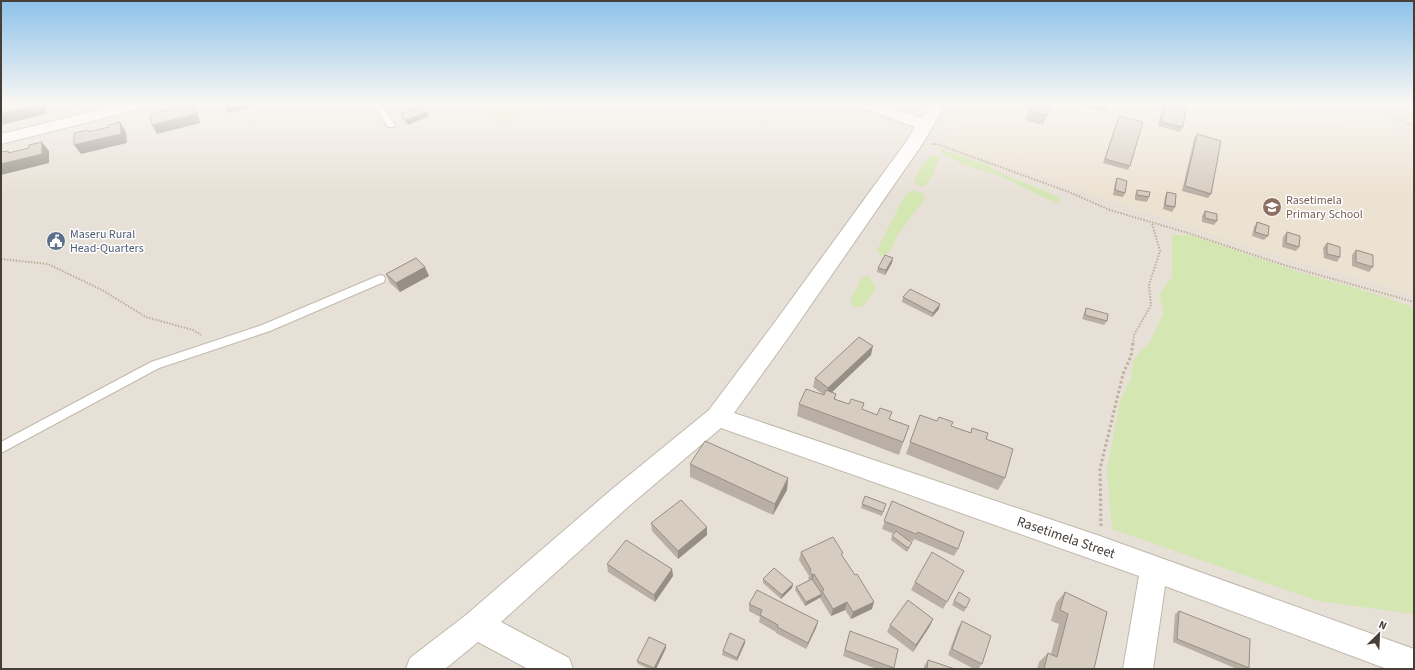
<svg xmlns="http://www.w3.org/2000/svg" width="1415" height="670" font-family="'Source Sans 3',sans-serif">
  <rect width="100%" height="100%" fill="#f3eee7"/>
  <rect fill="#e7e0d6" x="1" y="103" width="1413" height="566"/>
  <path fill="#ece2d2" d="M965 103H1266L1414 137V295L1261 251 945 145Z"/>
  <g fill="#d4e6b2">
    <path d="M476 103H546L502 122Z"/>
    <path d="M942 149 987 165 1003 174 1047 192 1060 199 1058 203C1038 196 1021 185 1002 177 981 169 957 165 939 151Z"/>
    <path d="M933 154 940 157 930 180 923 187 915 184C915 171 924 162 933 154Z"/>
    <path d="M911 190 923 193 924 200 897 235 891 251 881 257 877 250 902 201Z"/>
    <path d="M1172 235H1191L1296 271 1382 296 1414 308V614L1318 601 1112 529 1107 470 1120 401 1131 378 1133 361 1141 351 1149 344 1164 312 1159 295 1172 277Z"/>
    <path d="M869 276 876 289 862 307 852 306 851 299 862 278Z"/>
  </g>
  <g fill="none" stroke-linecap="round" stroke-linejoin="round">
    <defs>
      <g id="lane">
        <path d="M373 103H381L395 125 394 127H388Z"/>
        <path d="M380 275 384 276 385 279 384 282 270 331 159 368 1 453V442L151 362 262 325Z"/>
      </g>
      <g id="street">
        <path d="M128 103H154L152 106 1 144V134Z"/>
        <path d="M855 103H877L921 118 930 103H946L923 143 788 338 734 413 1097 535 1414 649V669H1387L1165 586 1153 669H1123L1139 576 721 428 629 506 501 622 569 658 573 669H528L478 642 445 669H406L410 658 466 615 611 490 709 410 772 326 906 142 915 127 857 106Z"/>
      </g>
    </defs>
    <use href="#lane" stroke="#c1b8ad" stroke-width="2"/>
    <use href="#street" stroke="#c1b8ad" stroke-width="2"/>
    <g stroke="#bfaf9c" stroke-width="2" stroke-dasharray="1.5 1.5" stroke-linecap="butt">
      <path d="M1371 103 1414 127"/>
      <path d="M932 144H937L1069 192 1110 210 1188 233 1284 265 1414 302"/>
      <path d="M1 259 48 264 102 290 146 317 193 330 201 335"/>
      <path d="M1133 344 1134 335 1151 305 1149 285 1160 251 1152 223"/>
    </g>
    <path stroke="#bfaf9c" stroke-width="3" stroke-dasharray="2.5 2.5" stroke-linecap="butt" d="M1101 526 1100 469 1123 374 1131 356 1133 343"/>
    <use href="#lane" fill="#fff" fill-rule="evenodd"/>
    <use href="#street" fill="#fff" fill-rule="evenodd"/>
  </g>
  <g fill="#b9afa5">
    <path d="M1032 103H1052L1043 125 1025 120Z"/>
    <path d="M1086 103H1108L1105 112 1085 107Z"/>
    <path d="M1163 103H1187L1183 127 1180 132 1158 126Z"/>
    <path d="M428 112 429 116 408 125 402 119 401 114Z"/>
    <path d="M1119 116 1130 166 1128 170 1103 163Z"/>
    <path d="M1197 134 1211 194 1208 198 1182 191 1194 139Z"/>
    <path d="M1117 178 1125 193 1123 197 1113 195 1115 183Z"/>
    <path d="M1137 190 1149 197 1147 202 1135 200V195Z"/>
    <path d="M1167 192 1175 207 1172 212 1163 209 1165 197Z"/>
    <path d="M1205 211 1217 221 1214 225 1202 222V216Z"/>
    <path d="M1257 222 1268 236 1264 240 1252 236 1254 227Z"/>
    <path d="M1287 232 1299 247 1296 251 1282 247 1283 237Z"/>
    <path d="M1327 243 1340 257 1337 262 1324 258 1323 248Z"/>
    <path d="M1356 250 1373 267 1369 272 1352 266V255Z"/>
    <path d="M892 263 885 275 877 272 878 268Z"/>
    <path d="M386 274 429 276 400 292 390 283Z"/>
    <path d="M903 297 939 309 932 317 902 302Z"/>
    <path d="M1086 308 1107 321 1104 325 1082 319 1084 313Z"/>
    <path d="M871 355 832 392 836 394 835 400 909 426 899 455 797 416 799 404 824 395 813 387 815 378Z"/>
    <path d="M920 415 970 433 972 428 986 439 1005 478 998 490 906 454Z"/>
    <path d="M690 464 788 478 787 490 773 515 690 477Z"/>
    <path d="M865 496 886 504 882 516 861 508Z"/>
    <path d="M892 501 958 549 954 556 914 539 913 542 908 540 910 547 907 552 891 540 892 536 894 534 882 529Z"/>
    <path d="M651 523 707 535 678 559 652 531Z"/>
    <path d="M801 552 842 556 872 609 851 619 845 610 831 616 820 598 821 597 805 606 795 590 796 587 809 580 808 578 809 576 799 560Z"/>
    <path d="M607 564 672 569 673 576 655 602 608 572Z"/>
    <path d="M763 579 793 584 792 588 781 599 763 583Z"/>
    <path d="M915 582 947 602 943 609 911 590Z"/>
    <path d="M959 592 966 608 964 612 952 605Z"/>
    <path d="M1065 592 1094 669H1037L1039 662 1048 653 1051 654 1059 624 1051 621 1056 603Z"/>
    <path d="M749 604 818 621 816 628 806 649 776 633V632L759 622 760 617 749 611Z"/>
    <path d="M1179 611 1249 668 1248 669H1237L1173 642 1175 614Z"/>
    <path d="M933 619 913 652 887 632 890 625Z"/>
    <path d="M962 621 982 664 978 669H974L948 655 958 628Z"/>
    <path d="M850 631 894 668V669H877L843 656 848 638Z"/>
    <path d="M745 640V643L737 661 722 655 723 651Z"/>
    <path d="M666 645V648L656 669H649L638 664 637 661Z"/>
    <path d="M928 660 955 669H924V666Z"/>
  </g>
  <g fill="#968f86">
    <path d="M4 103 11 112 39 103H44L46 104V114L1 125V114Z"/>
    <path d="M71 103H91L74 107Z"/>
    <path d="M192 103 197 112 200 123 157 134 152 125Z"/>
    <path d="M228 103H268V104L227 113 222 104Z"/>
    <path d="M428 112 429 116 408 125 406 120Z"/>
    <path d="M120 122 126 132 127 143 81 154 74 145 89 132 88 130 95 139Z"/>
    <path d="M42 142 49 151V163L1 175V164L8 151 15 160Z"/>
    <path d="M893 258 892 263 885 275 886 270Z"/>
    <path d="M425 267 429 276 400 292 396 283Z"/>
    <path d="M940 304 939 309 932 317 933 313Z"/>
    <path d="M873 346 871 355 827 397 828 388Z"/>
    <path d="M788 478 787 490 773 515 775 504Z"/>
    <path d="M707 527V535L678 559V551Z"/>
    <path d="M672 569 673 576 655 602 654 595Z"/>
    <path d="M814 574 812 581 811 582 812 575Z"/>
    <path d="M793 584 792 588 781 599 782 595Z"/>
    <path d="M822 594 821 597 805 606 806 602Z"/>
    <path d="M847 602 845 610 831 616 833 609Z"/>
    <path d="M874 602 872 609 851 619 853 612Z"/>
    <path d="M933 619 930 626 913 652 916 645Z"/>
    <path d="M818 621 816 628 806 649 808 643Z"/>
    <path d="M745 640V643L737 661V658Z"/>
    <path d="M666 645V648L656 669H654Z"/>
  </g>
  <g fill="#d7ccc0" stroke="#968f86">
    <path d="M4 103V106L18 103H39V105L1 114V104Z"/>
    <path d="M192 103 195 114 152 125 150 114 169 110Z"/>
    <path d="M1032 103H1052L1047 116 1028 111Z"/>
    <path d="M1087 103H1108L1107 107Z"/>
    <path d="M1165 103H1187L1183 127 1161 122Z"/>
    <path d="M422 106 428 112 406 120 401 114Z"/>
    <path d="M1119 116 1143 122 1130 166 1105 159Z"/>
    <path d="M120 122 121 134 74 145V133L88 130 89 132 109 127V125Z"/>
    <path d="M1197 134 1221 141 1211 194 1185 186Z"/>
    <path d="M42 142V154L1 164V152L8 151V153L29 148V145Z"/>
    <path d="M1117 178 1127 181 1125 193 1115 190Z"/>
    <path d="M1137 190 1150 192 1149 197 1137 195Z"/>
    <path d="M1167 192 1176 194 1175 207 1165 205Z"/>
    <path d="M1205 211 1217 214V221L1205 218Z"/>
    <path d="M1257 222 1269 226 1268 236 1255 232Z"/>
    <path d="M1287 232 1300 236 1299 247 1286 243Z"/>
    <path d="M1327 243 1340 247V257L1327 254Z"/>
    <path d="M1356 250 1373 255V267L1356 262Z"/>
    <path d="M885 255 893 258 886 270 878 268Z"/>
    <path d="M416 258 425 267 396 283 386 274Z"/>
    <path d="M910 289 940 304 933 313 903 297Z"/>
    <path d="M1086 308 1108 314 1107 321 1085 315Z"/>
    <path d="M859 337 873 346 828 388 815 378Z"/>
    <path d="M806 389 824 395 826 390 836 394 834 399 849 404 851 399 864 403 862 409 877 415 880 408 892 412 889 419 909 426 903 442 799 404Z"/>
    <path d="M920 415 937 421 939 417 953 422 951 426 971 433 972 428 988 433 986 439 1013 449 1005 478 910 442Z"/>
    <path d="M705 441 788 478 775 504 690 464Z"/>
    <path d="M865 496 886 504 883 512 862 504Z"/>
    <path d="M681 500 707 527 678 551 651 523Z"/>
    <path d="M892 501 964 532 958 549 918 532 916 534 884 521Z"/>
    <path d="M896 531 912 543 908 548 892 536Z"/>
    <path d="M833 537 843 553 841 554 855 575 857 574 874 602 853 612 847 602 833 609 822 591 824 590 814 574 812 575 810 571 811 570 801 552Z"/>
    <path d="M626 540 672 569 654 595 607 564Z"/>
    <path d="M932 552 964 571 947 602 915 582Z"/>
    <path d="M774 568 793 584 782 595 763 579Z"/>
    <path d="M812 579 822 594 806 602 796 587Z"/>
    <path d="M757 590 818 621 808 643 777 627 778 625 760 615 762 610 749 604Z"/>
    <path d="M959 592 970 599 966 608 954 601Z"/>
    <path d="M1065 592 1107 612 1094 669H1044L1048 653 1057 657 1068 614 1060 610Z"/>
    <path d="M908 600 933 619 916 645 890 625Z"/>
    <path d="M1179 611 1250 639 1249 668 1177 639Z"/>
    <path d="M962 621 991 636 982 664 952 649Z"/>
    <path d="M850 631 898 649 894 668 845 650Z"/>
    <path d="M730 633 745 640 737 658 723 651Z"/>
    <path d="M649 637 666 645 654 668 637 661Z"/>
    <path d="M928 660 955 669H927Z"/>
  </g>
  <linearGradient id="sky" x2="0" y2="1"><stop stop-color="#8dc2ea"/><stop offset="0.53" stop-color="#faf7f4"/><stop offset="1" stop-color="#faf7f4" stop-opacity="0"/></linearGradient>
  <rect width="1415" height="196" fill="url(#sky)"/>
  <defs>
    <symbol id="school-disc" viewBox="-11 -11 22 22"><circle r="9.5" fill="#8d6e63" stroke="#fff"/><path d="M0-5L7-2L0 1L-7-2ZM-4 1L0 2.5L4 1V4Q0 6-4 4Z" fill="#fff"/></symbol>
    <symbol id="civic-disc" viewBox="-11 -11 22 22"><circle r="9.5" fill="#5c6f8a" stroke="#fff"/><path d="M-.6-6.5H3V-4.5H.6V-3L4-1V1h2V6H-6V1h2V-1L-.6-3ZM-1.2 2.5V6h2.4V2.5Z" fill="#fff"/></symbol>
  </defs>
  <g fill-rule="evenodd">
    <use href="#school-disc" x="1261" y="196" width="22" height="22"/>
    <use href="#civic-disc" x="45" y="230" width="22" height="22"/>
  </g>
  <g text-anchor="middle" dominant-baseline="central" stroke-width="3" stroke-linejoin="round" paint-order="stroke">
    <g font-size="12" fill="#785e54" stroke="#fff" text-anchor="start">
      <text x="1286" y="200">Rasetimela<tspan x="1286" dy="14">Primary School</tspan></text>
    </g>
    <g font-size="12" fill="#4e5e75" stroke="#fff" text-anchor="start">
      <text x="70" y="234">Maseru Rural<tspan x="70" dy="14">Head-Quarters</tspan></text>
    </g>
    <g font-size="14" fill="#463e37" stroke="#fff">
      <text transform="translate(1066 538) rotate(19)">Rasetimela Street</text>
    </g>
  </g>
  <rect width="1415" height="670" fill="none" stroke="#463e37" stroke-width="4"/>
  <g transform="translate(1379 634) rotate(24)" stroke="#ffffff" stroke-width="3" paint-order="stroke">
  <path d="M0-3L7 15L0 10L-7 15Z" fill="#463e37"/>
  <text y="-6" font-size="11" font-weight="bold" text-anchor="middle" fill="#463e37">N</text>
  </g>
</svg>
